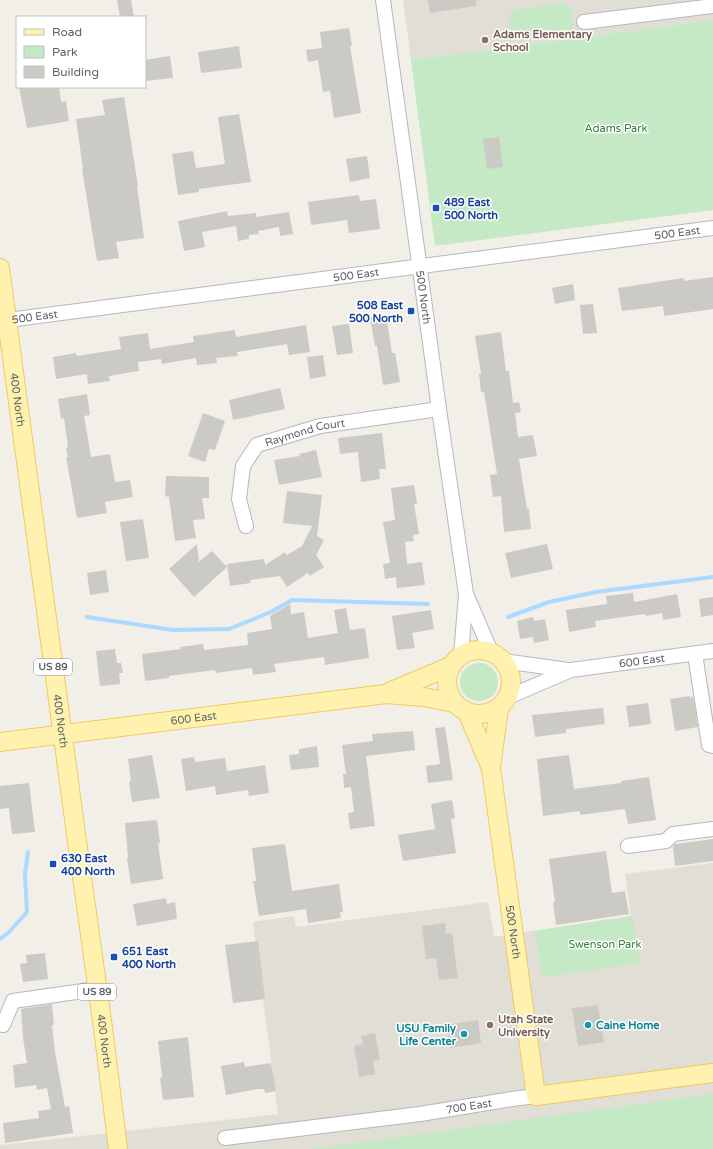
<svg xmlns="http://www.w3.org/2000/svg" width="713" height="1149" font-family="'Varela Round',sans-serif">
  <rect width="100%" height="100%" fill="#f1efe8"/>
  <g fill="#e1ded6">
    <path d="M403 0H713V20L411 60Z"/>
    <path d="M713 863V1149H0V1145L278 1114 253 922 294 916 296 927 488 902 494 937 631 916 625 874Z"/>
  </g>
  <g fill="#c5e8c5">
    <path d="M564 3 571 8 574 32 511 39 509 16 514 10Z"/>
    <path d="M713 20V210L435 246 411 60Z"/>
    <circle cx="479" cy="682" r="19"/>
    <path d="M632 916 640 963 542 977 535 931Z"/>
    <path d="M713 1094V1149H311Z"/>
  </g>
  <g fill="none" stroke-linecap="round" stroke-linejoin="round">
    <g stroke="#aadaff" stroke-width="4">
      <path d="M87 617 173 630 229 629 271 612 292 600 428 604"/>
      <path d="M508 617 549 602 596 592 713 577"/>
      <path d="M0 939 8 933 27 912 25 874 28 852"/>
    </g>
  </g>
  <g fill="#cccac5">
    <path d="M117 0H131L134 17H120Z"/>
    <path d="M428 0H476V6L430 13Z"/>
    <path d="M349 28 352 46H350L361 113 334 118 330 91 323 92 318 60 308 62 306 50 322 48 320 32Z"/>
    <path d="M239 46 242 68 201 73 198 52Z"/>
    <path d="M170 56 173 78 145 81V60Z"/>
    <path d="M19 87H59L61 102 66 101 69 121 27 128Z"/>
    <path d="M124 97 138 186H137L144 238 116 242 119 258 97 261 82 169H83L76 119 105 115 102 100Z"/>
    <path d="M239 114 251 182 199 189V192L178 195 172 154 193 151 196 168 225 164 218 117Z"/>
    <path d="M499 137 503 167 487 169 483 139Z"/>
    <path d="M367 156 370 178 350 182 346 159Z"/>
    <path d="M359 195 360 201 376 199 380 229 349 233 347 220 311 225 308 202Z"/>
    <path d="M227 211 228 216 256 213V217L289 212 293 234 280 236 279 227 258 231 259 234 249 235V239L238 241 236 226 202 232 205 247 184 251 178 221Z"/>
    <path d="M713 277V309L664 316 663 306 622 311 618 288 683 278 684 281Z"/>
    <path d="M573 284 575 300 555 304 552 288Z"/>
    <path d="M593 304 597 333 583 334 580 305Z"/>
    <path d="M386 315 392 353H395L400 382 383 385 377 346H375L370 317Z"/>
    <path d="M349 324 353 353 337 355 332 326Z"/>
    <path d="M306 325 310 352 289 355 287 344 237 352 238 356 216 358 217 363 197 365 196 358 162 364 161 359 138 362 139 371 109 376 110 381 88 384 87 374 56 379 53 357 76 353 77 356 121 349 119 337 148 333 150 349 194 342 193 336 235 330 236 337Z"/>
    <path d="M501 332 506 371H509L513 403 519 402 521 412 515 413 518 437 533 435 537 456 519 459 527 509H529L531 529 504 532 501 496 493 497 490 475 497 474 484 392H481L479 374H481L475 336Z"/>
    <path d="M323 355 326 376 310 379 307 357Z"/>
    <path d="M280 388 285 409 233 420 229 400Z"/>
    <path d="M87 394 90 415 84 416 91 457 110 454 115 482 130 480 133 497 105 502 107 513 77 518 66 457H68L66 448 68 447 64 418 61 419 58 399Z"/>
    <path d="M203 413 225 421 215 450 209 449 205 462 188 456Z"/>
    <path d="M382 433 386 469H379L380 479 361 482 358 452 340 454 338 438Z"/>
    <path d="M316 450 322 477 279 485 274 460 300 456 299 454Z"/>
    <path d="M166 476 209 477V498H202L205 519 193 520 196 538 175 541 169 497 165 496Z"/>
    <path d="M414 485 417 503 414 504 419 534 413 535 414 541 405 542 407 564 422 562 425 585 397 588 396 577 385 579 383 564 390 563 383 522 395 520 391 488Z"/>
    <path d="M287 491 322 495 317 536 324 540 316 555 324 567 310 576 308 573 287 587 280 576 250 580 251 583 230 586 227 564 264 559 265 565 285 552 287 555 302 546 312 526 283 523Z"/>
    <path d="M143 519 149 558 126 561 120 522Z"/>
    <path d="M197 544 199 562 212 551 227 567 194 597 169 569Z"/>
    <path d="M547 544 553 569 511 578 505 553Z"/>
    <path d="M106 570 109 592 90 595 87 573Z"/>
    <path d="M633 593 634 602 677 594 681 617 663 620 662 613 646 616 645 614 595 621 596 627 569 632 566 610 607 604 606 596Z"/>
    <path d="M713 597V615L701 617 699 599Z"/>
    <path d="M290 604 291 614 304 612 308 638 338 633 334 610 346 608 350 630 365 628 369 658 325 665 324 657 274 664 276 672 253 675 252 668 216 673 215 670 169 676V678L145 681 142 654 181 649 180 647 203 644 204 650 248 645 247 633 272 629 270 616Z"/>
    <path d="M431 610 434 629 412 633 415 648 397 650 392 616Z"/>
    <path d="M533 617 534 621 545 619 549 640 534 643 533 637 520 639 517 621Z"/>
    <path d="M115 649 117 663H121L123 673H119L120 684 100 686 96 651Z"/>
    <path d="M690 696V698L693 697 698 727 675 731 670 699Z"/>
    <path d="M648 703 651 724 629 727 626 706Z"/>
    <path d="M603 708 605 724 566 729V733L535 737 532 715Z"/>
    <path d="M445 727 453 780 428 783 426 766 440 764 435 728Z"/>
    <path d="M413 731 415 750 366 756 375 826 350 829 348 813 354 812 351 787 344 788 343 774H346L342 745 373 741 372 734Z"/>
    <path d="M317 746 319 767 291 770 289 755 299 754V749Z"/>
    <path d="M152 755 160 798 132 802 129 782 131 781 128 759Z"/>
    <path d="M569 755 574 789 621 783V781L649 777 656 820 628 824 625 809 580 815V811L543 816 537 759Z"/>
    <path d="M194 757 195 762 225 758 227 771 265 765 269 793 249 796 248 790 216 795 215 786 186 791 181 759Z"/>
    <path d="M29 783 35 832 12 834 9 808 0 809V786Z"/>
    <path d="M452 800 455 818 451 819 456 853 403 861 398 835 435 829 431 804Z"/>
    <path d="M157 820 160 843H158L163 879 131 884 127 858 128 857 125 823Z"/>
    <path d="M713 839V861L675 866 673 846 675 844Z"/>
    <path d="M285 844 292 891 339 884 343 912H340L341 918 308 923 306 909 259 916 253 881H256L252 848Z"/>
    <path d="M606 851 612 893 625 891 629 914 556 925 553 902H555L549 859Z"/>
    <path d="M166 898 167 904 175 902 177 919 137 926 133 904Z"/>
    <path d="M445 923 446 934 452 933 458 978 439 980 436 958 426 959 422 926Z"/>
    <path d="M258 941 265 999 233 1003 225 945Z"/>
    <path d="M45 953 48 979 23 982 20 964 27 963 26 955Z"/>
    <path d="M52 1004 54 1025H52L55 1052 65 1107 69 1106 73 1133 5 1143 3 1123 39 1118 38 1111 51 1109 47 1088 37 1090 36 1085 15 1088 13 1065 27 1063 23 1038 21 1009Z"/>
    <path d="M598 1005 604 1042 578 1046 572 1008Z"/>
    <path d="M478 1020 481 1043 450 1048 446 1025Z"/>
    <path d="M375 1033 380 1060 373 1061 375 1074 359 1077 354 1046 363 1044 361 1036Z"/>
    <path d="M188 1037 194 1097 163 1100 160 1078 162 1077 158 1041Z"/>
    <path d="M244 1062 245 1067 271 1063 276 1091 265 1093 264 1089H257L226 1095 221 1066Z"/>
  </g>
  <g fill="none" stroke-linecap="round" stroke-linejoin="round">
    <defs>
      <g id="minor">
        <path id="s1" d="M383 0 439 409 466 594 461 655"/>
        <path d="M584 22 713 6"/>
        <path id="s2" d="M0 321 713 228"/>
        <path id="s3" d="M246 526 239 499 243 466 257 445 320 426 439 409"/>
        <path d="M467 596 491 652"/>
        <path d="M695 654 709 745 713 746"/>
        <path d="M504 661 568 670"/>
        <path id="s4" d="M508 697 571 670 713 651"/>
        <path d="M628 846 666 841 673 834 713 829"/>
        <path d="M3 1025 13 1001 97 989"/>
        <path id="s5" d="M225 1138 420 1114 512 1099 536 1096"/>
      </g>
      <g id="major">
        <path id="s6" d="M0 268 76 834 103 1028 118 1149"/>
        <circle cx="479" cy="682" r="32"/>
        <path d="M389 692 451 666"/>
        <path id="s7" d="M499 708 491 768 536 1096 713 1073"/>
        <path d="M467 712 491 768"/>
        <path id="s8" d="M0 742 386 694 424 697 454 703"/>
      </g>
    </defs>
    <use href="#minor" stroke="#b5b8bc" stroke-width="16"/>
    <use href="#major" stroke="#f2c960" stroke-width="20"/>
    <use href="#minor" stroke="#fff" stroke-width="14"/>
    <use href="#major" stroke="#fff2af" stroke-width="18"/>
  </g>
  <g fill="#8d6e63" stroke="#fff" stroke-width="1.5">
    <circle cx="485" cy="40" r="4"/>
    <circle cx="490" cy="1025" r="4"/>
  </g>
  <g fill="#1a4fb4" stroke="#fff" stroke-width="1.5">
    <rect x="432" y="204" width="8" height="8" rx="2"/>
    <rect x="407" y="307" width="8" height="8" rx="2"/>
    <rect x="49" y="860" width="8" height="8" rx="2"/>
    <rect x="110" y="953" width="8" height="8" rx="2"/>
  </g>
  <g fill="#0f9aa8" stroke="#fff" stroke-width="1.5">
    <circle cx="588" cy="1025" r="4"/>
    <circle cx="464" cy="1034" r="4"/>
  </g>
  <g text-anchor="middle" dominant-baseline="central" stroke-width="3" stroke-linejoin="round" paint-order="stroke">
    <g fill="#fff" stroke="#8f9295" stroke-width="1">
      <rect x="34" y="659" width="38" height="16" rx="3"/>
      <rect x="78" y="984" width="38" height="16" rx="3"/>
    </g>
    <g font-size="10" font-weight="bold" fill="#5f6368">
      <text x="53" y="667">US 89</text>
      <text x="97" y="992">US 89</text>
    </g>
    <g font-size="11" font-weight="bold" fill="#785e54" stroke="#fff" text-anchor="start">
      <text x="493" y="34">Adams Elementary<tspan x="493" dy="13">School</tspan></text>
      <text x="498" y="1019">Utah State<tspan x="498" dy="13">University</tspan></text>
    </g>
    <g font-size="11" fill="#348238" stroke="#fff">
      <text x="616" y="128">Adams Park</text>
      <text x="605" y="944">Swenson Park</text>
    </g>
    <g font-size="11" font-weight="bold" fill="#164399" stroke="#fff" text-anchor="start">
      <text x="444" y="202">489 East<tspan x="444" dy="13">500 North</tspan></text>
      <text x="403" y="305" text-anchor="end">508 East<tspan x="403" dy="13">500 North</tspan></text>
      <text x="61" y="858">630 East<tspan x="61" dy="13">400 North</tspan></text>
      <text x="122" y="951">651 East<tspan x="122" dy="13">400 North</tspan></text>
    </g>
    <g font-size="11" fill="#5f6368" stroke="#fff">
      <text stroke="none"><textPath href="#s2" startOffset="683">500 East</textPath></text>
      <text stroke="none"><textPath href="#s2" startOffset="359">500 East</textPath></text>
      <text stroke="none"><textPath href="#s1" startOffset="300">500 North</textPath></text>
      <text stroke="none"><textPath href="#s2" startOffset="35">500 East</textPath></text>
      <text stroke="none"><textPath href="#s6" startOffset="133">400 North</textPath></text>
      <text stroke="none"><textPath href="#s3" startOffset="136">Raymond Court</textPath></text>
      <text stroke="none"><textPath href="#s4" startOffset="140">600 East</textPath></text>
      <text stroke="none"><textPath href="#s8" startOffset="195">600 East</textPath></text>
      <text stroke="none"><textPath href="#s6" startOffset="457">400 North</textPath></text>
      <text stroke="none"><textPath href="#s7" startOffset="226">500 North</textPath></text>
      <text stroke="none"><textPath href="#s6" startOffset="780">400 North</textPath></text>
      <text stroke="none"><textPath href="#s5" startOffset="246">700 East</textPath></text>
    </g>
    <g font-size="11" font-weight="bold" fill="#0d838f" stroke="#fff" text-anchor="start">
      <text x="596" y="1025">Caine Home</text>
      <text x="456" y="1028" text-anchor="end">USU Family<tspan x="456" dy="13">Life Center</tspan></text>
    </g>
  </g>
  <rect x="16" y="16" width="130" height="72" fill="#ffffff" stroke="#bfc1c3"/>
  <rect x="24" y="29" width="20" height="6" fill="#fff2af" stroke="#bfc1c3"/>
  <text x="52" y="36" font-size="12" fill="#5f6368">Road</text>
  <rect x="24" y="46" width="20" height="12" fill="#c5e8c5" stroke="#bfc1c3"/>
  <text x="52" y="56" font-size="12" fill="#5f6368">Park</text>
  <rect x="24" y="66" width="20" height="12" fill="#cccac5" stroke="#bfc1c3"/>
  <text x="52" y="76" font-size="12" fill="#5f6368">Building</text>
</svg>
